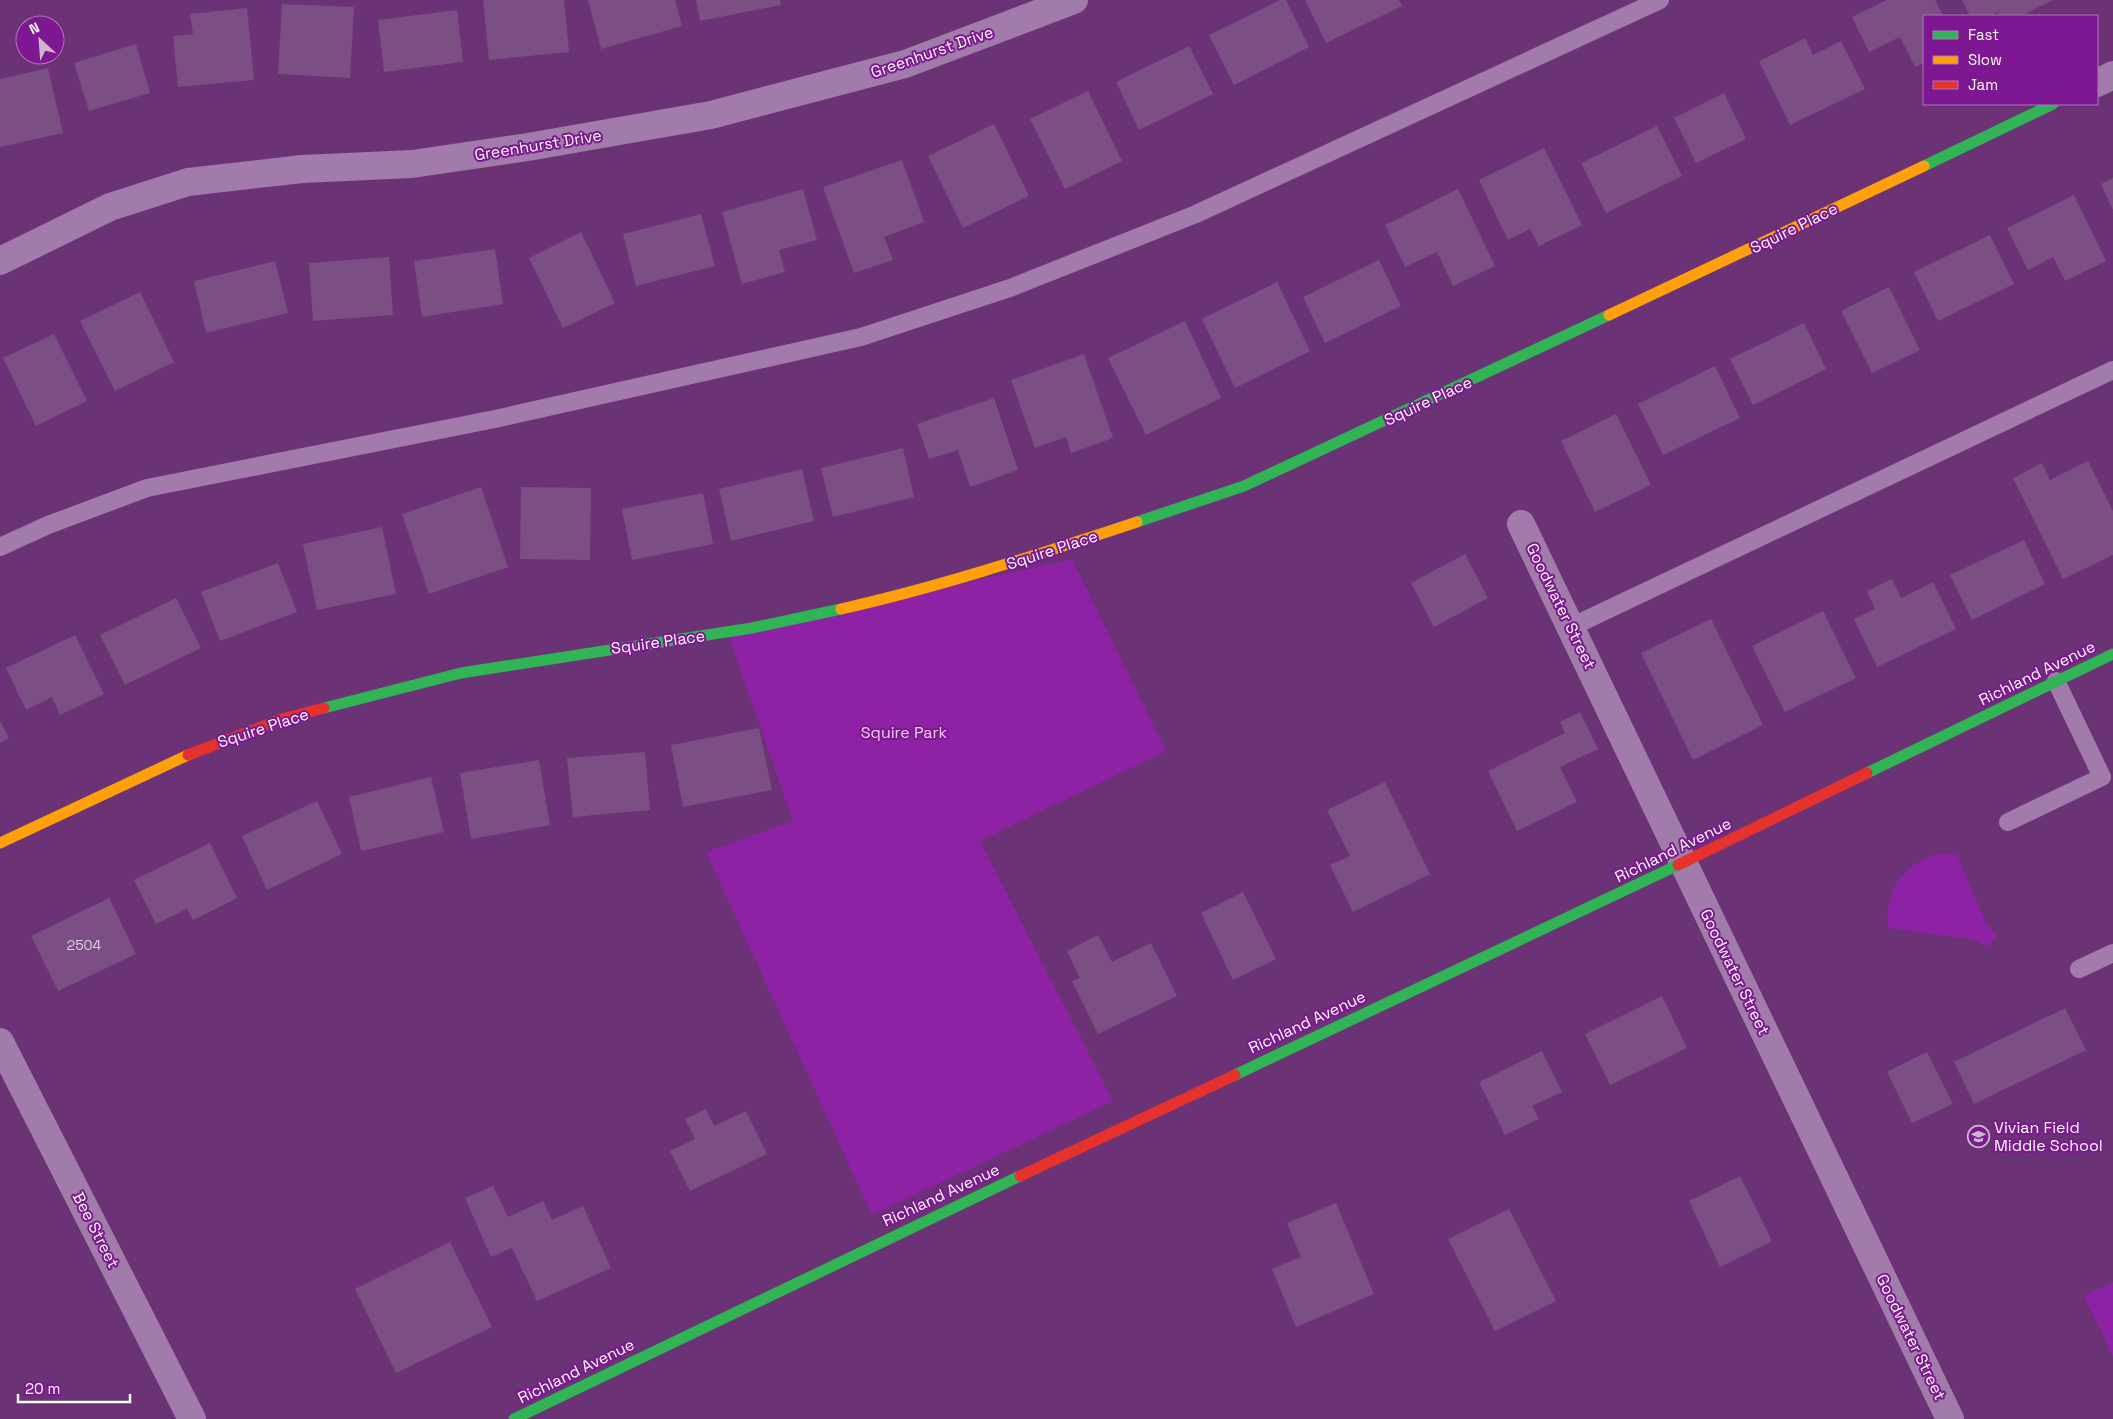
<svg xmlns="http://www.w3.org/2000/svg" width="2113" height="1419" font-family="'Space Grotesk',sans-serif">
  <rect width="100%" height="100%" fill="#6b3376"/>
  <g fill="#8d22a5">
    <path d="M1072 559 1166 751 980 841 1113 1101 872 1215 706 852 793 821 729 636Z"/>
    <path d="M1939 853 1957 854 1986 924 1996 936 1988 947 1975 940 1888 928C1884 890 1903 864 1939 853Z"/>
    <path d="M2113 1282V1357L2084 1296Z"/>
  </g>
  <g fill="#7b4e84">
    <path d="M483 0H564L569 52 489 60Z"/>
    <path d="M588 0H675L682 26 601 49Z"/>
    <path d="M696 0H780L781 5 700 21Z"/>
    <path d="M1280 0H1286L1309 47 1234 85 1209 35Z"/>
    <path d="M1305 0H1399L1402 6 1326 43Z"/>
    <path d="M1887 0H1935L1943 16H1924V63L1915 67 1900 37 1869 52 1852 17Z"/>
    <path d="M1962 0H2053L2021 16H2000L1998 12 1990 16H1970Z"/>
    <path d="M282 4 354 7 350 78 278 74Z"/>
    <path d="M247 8 254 80 178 87 173 36 193 34 190 14Z"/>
    <path d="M457 10 463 62 384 72 378 20Z"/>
    <path d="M1805 38 1813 55 1841 41 1865 89 1790 125 1759 61Z"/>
    <path d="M136 44 150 93 89 111 74 63Z"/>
    <path d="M1189 46 1213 94 1139 130 1116 82Z"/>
    <path d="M48 68 63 133 0 147V79Z"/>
    <path d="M1088 91 1122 161 1065 189 1030 119Z"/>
    <path d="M1724 93 1746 139 1696 163 1674 118Z"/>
    <path d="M994 124 1029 196 963 228 928 156Z"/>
    <path d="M1657 126 1682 176 1606 213 1581 163Z"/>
    <path d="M1544 148 1582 225 1539 246 1530 229 1508 240 1479 180Z"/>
    <path d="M902 160 924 222 884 237 893 260 854 273 823 187Z"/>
    <path d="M2113 178V210L2101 184Z"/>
    <path d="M803 189 817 240 779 250 785 272 742 284 722 212Z"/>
    <path d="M1458 189 1495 266 1453 286 1437 252 1405 267 1385 225Z"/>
    <path d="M2074 195 2106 261 2065 281 2053 257 2028 270 2007 228Z"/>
    <path d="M701 214 715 266 636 286 623 234Z"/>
    <path d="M581 232 615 303 563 328 529 258Z"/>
    <path d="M1990 235 2014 284 1938 321 1914 272Z"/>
    <path d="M495 249 503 304 422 317 414 261Z"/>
    <path d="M389 257 393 315 313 321 309 263Z"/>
    <path d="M1379 260 1401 306 1325 343 1303 297Z"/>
    <path d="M275 261 288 313 206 333 194 281Z"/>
    <path d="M1277 282 1310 351 1235 388 1202 319Z"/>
    <path d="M1889 287 1920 350 1872 373 1841 311Z"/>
    <path d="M140 292 174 362 115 391 80 321Z"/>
    <path d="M1185 321 1221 398 1146 435 1108 358Z"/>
    <path d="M1804 323 1826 369 1753 405 1730 359Z"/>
    <path d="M54 334 87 401 36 426 3 358Z"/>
    <path d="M1084 354 1113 438 1071 453 1066 437 1035 448 1011 380Z"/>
    <path d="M1715 366 1740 418 1663 455 1638 404Z"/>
    <path d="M994 398 1018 470 970 487 958 450 929 459 917 424Z"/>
    <path d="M1616 414 1651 485 1595 512 1561 441Z"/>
    <path d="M903 448 914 497 833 517 821 468Z"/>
    <path d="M2088 461 2113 511V555L2063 579 2013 478 2042 463 2050 480Z"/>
    <path d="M802 469 814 521 731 541 719 489Z"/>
    <path d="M481 487 508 567 429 594 402 514Z"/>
    <path d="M521 487 591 488 590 560 520 559Z"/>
    <path d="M703 493 713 544 632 560 622 509Z"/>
    <path d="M382 527 396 594 317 610 303 544Z"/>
    <path d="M2024 540 2045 584 1972 620 1950 575Z"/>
    <path d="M1465 554 1488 598 1434 627 1411 583Z"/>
    <path d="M278 563 297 612 220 641 201 592Z"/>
    <path d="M1892 579 1901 598 1933 582 1956 629 1877 667 1854 619 1875 609 1867 591Z"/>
    <path d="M176 598 201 648 125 685 100 635Z"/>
    <path d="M1823 611 1856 678 1785 712 1752 646Z"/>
    <path d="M1711 619 1763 725 1693 760 1641 653Z"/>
    <path d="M75 635 104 694 60 715 52 697 26 710 6 668Z"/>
    <path d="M1580 712 1598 749 1560 767 1577 802 1517 831 1488 771 1565 733 1560 722Z"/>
    <path d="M0 721 9 738 0 743Z"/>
    <path d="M759 728 772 790 683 807 671 745Z"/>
    <path d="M645 752 650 810 573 817 567 758Z"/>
    <path d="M539 760 550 825 471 839 460 773Z"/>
    <path d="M431 777 444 832 361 851 349 797Z"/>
    <path d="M1385 782 1430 874 1353 912 1330 865 1350 856 1327 810Z"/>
    <path d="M317 801 342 854 267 890 242 836Z"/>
    <path d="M210 843 237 898 193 920 187 909 156 924 134 880Z"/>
    <path d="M1243 892 1276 959 1233 980 1201 913Z"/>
    <path d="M109 898 136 954 58 991 31 936Z"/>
    <path d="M1098 935 1112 962 1151 943 1177 996 1098 1034 1072 981 1080 978 1067 951Z"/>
    <path d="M1662 996 1687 1048 1610 1085 1585 1034Z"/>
    <path d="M2065 1008 2086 1050 1974 1104 1954 1062Z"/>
    <path d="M1542 1051 1562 1092 1532 1106 1539 1119 1505 1135 1479 1082Z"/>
    <path d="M1927 1052 1953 1104 1912 1123 1887 1072Z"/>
    <path d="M706 1109 714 1126 746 1111 767 1154 690 1191 670 1151 695 1139 685 1119Z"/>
    <path d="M1740 1176 1772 1241 1720 1267 1689 1201Z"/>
    <path d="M493 1186 508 1217 543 1201 552 1220 583 1206 611 1268 537 1301 512 1248 491 1257 465 1198Z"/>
    <path d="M1336 1203 1374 1294 1296 1327 1272 1269 1301 1257 1287 1223Z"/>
    <path d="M1509 1209 1556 1301 1495 1331 1448 1239Z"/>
    <path d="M450 1242 492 1327 396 1373 355 1289Z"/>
  </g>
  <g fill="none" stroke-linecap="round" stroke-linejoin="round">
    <g stroke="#a17ba9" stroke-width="18">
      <path d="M0 547 48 525 147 488 495 419 861 337 1010 288 1196 214 1660 0"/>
      <path d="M1571 627 2113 370"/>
      <path d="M2008 822 2102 777 2056 681"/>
      <path d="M2079 969 2113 953"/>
    </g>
    <g stroke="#a17ba9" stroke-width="28">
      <path d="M2097 83 2113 75"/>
      <path d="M0 261 110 207 188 182 302 169 412 164 528 147 711 115 905 64 1074 0"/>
      <path d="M1521 524 1950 1419"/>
      <path d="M0 1042 192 1419"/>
    </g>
    <g stroke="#30b455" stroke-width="11">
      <path d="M1924 166 2053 104"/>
      <path d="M1137 522 1244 486 1609 315"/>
      <path d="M324 708 461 673 752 628 841 609"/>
      <path d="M1867 773 2113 654"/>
      <path d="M1235 1075 1678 865"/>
      <path d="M514 1419 1020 1176"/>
    </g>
    <g stroke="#ff9f0a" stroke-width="11">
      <path d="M1609 315 1924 166"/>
      <path d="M841 609C943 586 1039 554 1137 522"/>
      <path d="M0 843 188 755"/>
    </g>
    <g stroke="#e5322d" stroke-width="11">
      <path d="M188 755 282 719 324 708"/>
      <path d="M1678 865 1867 773"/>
      <path d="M1020 1176 1235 1075"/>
    </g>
  </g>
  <defs>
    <symbol id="school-ring" viewBox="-11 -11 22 22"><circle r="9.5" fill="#7d1792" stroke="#cbb8cf" stroke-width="1.5"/><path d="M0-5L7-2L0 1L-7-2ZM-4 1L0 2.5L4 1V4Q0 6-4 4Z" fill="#cbb8cf"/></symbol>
  </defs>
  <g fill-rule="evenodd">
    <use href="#school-ring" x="1966" y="1124" width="25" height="25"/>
  </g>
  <g text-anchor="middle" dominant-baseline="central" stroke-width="4" stroke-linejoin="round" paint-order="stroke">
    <g font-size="14" fill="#ded3e0">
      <text x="84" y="945">2504</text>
    </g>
    <g font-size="16" fill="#fff" stroke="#7d1792">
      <text transform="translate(932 52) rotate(-19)">Greenhurst Drive</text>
      <text transform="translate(538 145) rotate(-9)">Greenhurst Drive</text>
      <text transform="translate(1794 228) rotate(-26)">Squire Place</text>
      <text transform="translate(1428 401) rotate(-25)">Squire Place</text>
      <text transform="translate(1052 550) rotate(-18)">Squire Place</text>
      <text transform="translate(1561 606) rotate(64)">Goodwater Street</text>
      <text transform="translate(658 642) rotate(-8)">Squire Place</text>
      <text transform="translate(2037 673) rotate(-26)">Richland Avenue</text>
      <text transform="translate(263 728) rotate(-18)">Squire Place</text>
      <text transform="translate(1673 850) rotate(-26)">Richland Avenue</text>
      <text transform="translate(1735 972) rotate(64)">Goodwater Street</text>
      <text transform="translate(1307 1022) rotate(-25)">Richland Avenue</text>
      <text transform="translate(941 1195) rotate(-25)">Richland Avenue</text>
      <text transform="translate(96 1230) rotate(63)">Bee Street</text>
      <text transform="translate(1911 1337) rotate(64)">Goodwater Street</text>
      <text transform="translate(576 1371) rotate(-26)">Richland Avenue</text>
    </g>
    <g font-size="16" fill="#f3cdfb" stroke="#7d1792">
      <text x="904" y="732">Squire Park</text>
    </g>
    <g font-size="16" fill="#fff" stroke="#7d1792" text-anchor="start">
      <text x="1994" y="1127">Vivian Field<tspan x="1994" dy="18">Middle School</tspan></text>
    </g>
  </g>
  <rect x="1923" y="15" width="175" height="90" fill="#7d1792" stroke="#b174be"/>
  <rect x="1933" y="31" width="25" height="8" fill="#30b455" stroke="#b174be"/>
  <text x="1968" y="40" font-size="15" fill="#ffffff">Fast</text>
  <rect x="1933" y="56" width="25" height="8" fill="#ff9f0a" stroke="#b174be"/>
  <text x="1968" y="65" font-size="15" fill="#ffffff">Slow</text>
  <rect x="1933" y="81" width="25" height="8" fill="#e5322d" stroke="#b174be"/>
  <text x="1968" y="90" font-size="15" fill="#ffffff">Jam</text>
  <g transform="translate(40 40) rotate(334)"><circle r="24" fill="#7d1792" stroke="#b174be"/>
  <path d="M0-4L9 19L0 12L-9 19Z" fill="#cbb8cf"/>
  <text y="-8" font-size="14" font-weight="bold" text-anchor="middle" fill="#ffffff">N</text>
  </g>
  <path d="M18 1394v8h112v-8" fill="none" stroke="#ffffff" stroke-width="2.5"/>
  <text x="25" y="1394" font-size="15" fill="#ffffff" stroke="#7d1792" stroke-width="4" paint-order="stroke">20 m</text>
</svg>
